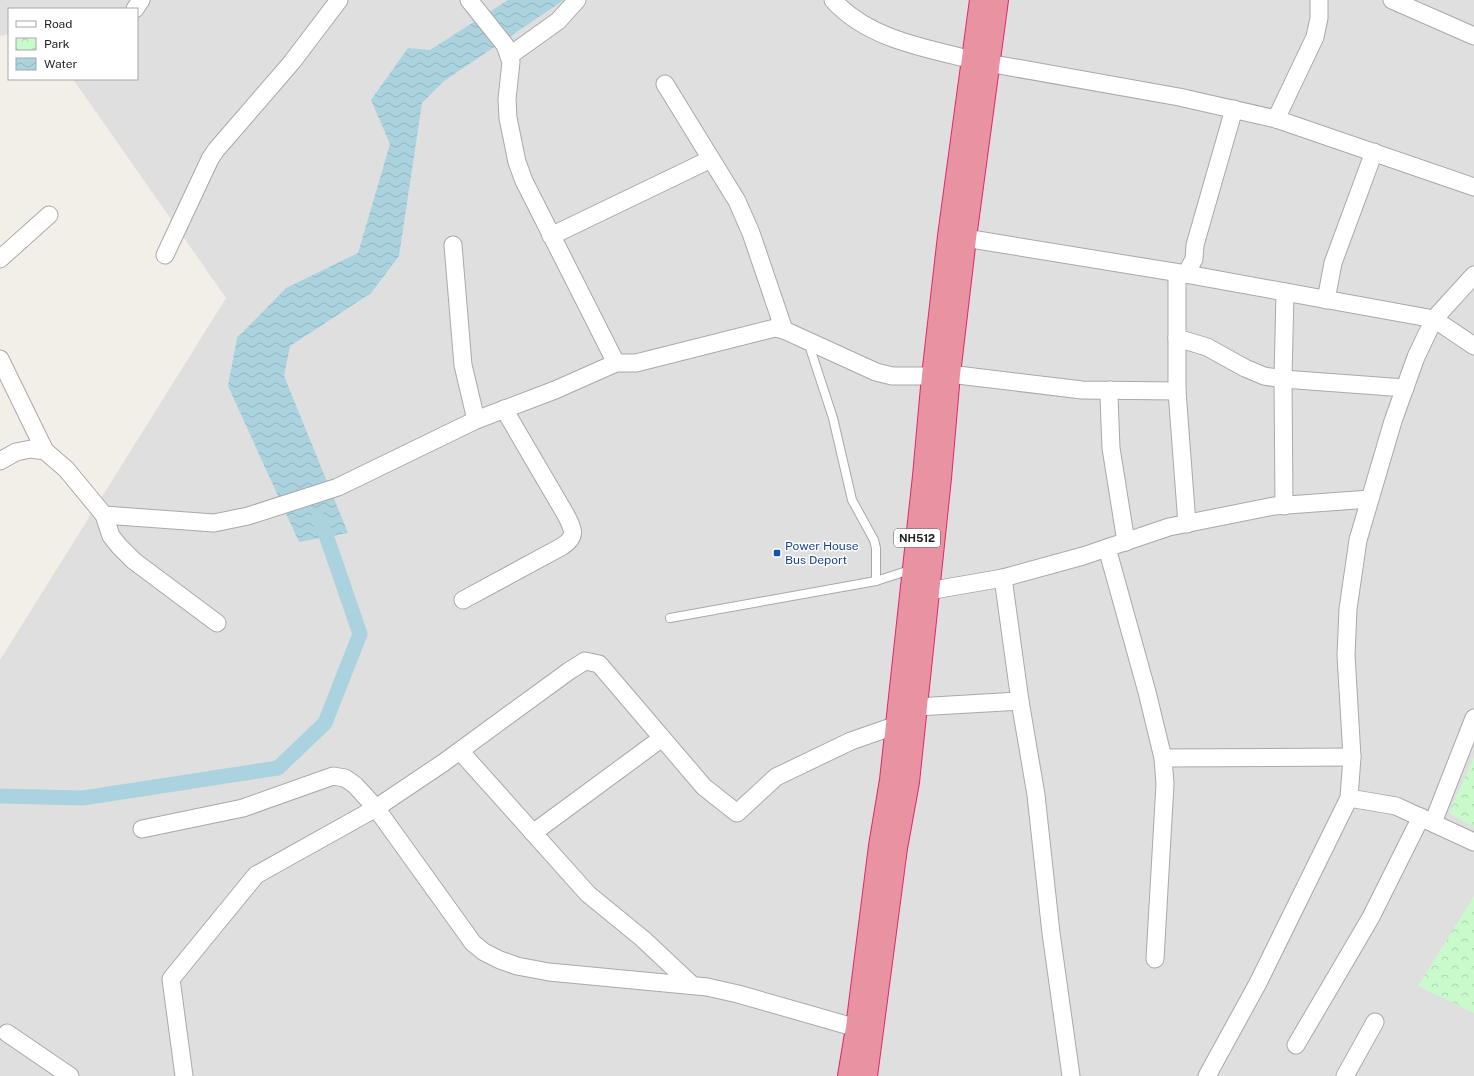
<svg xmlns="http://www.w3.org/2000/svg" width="1474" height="1076" font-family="'Public Sans',sans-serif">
  <defs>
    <pattern id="park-crowns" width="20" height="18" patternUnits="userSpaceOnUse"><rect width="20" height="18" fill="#c8facc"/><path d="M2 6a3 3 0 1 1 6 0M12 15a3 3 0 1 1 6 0" fill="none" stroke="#acd6af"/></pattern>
    <pattern id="water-waves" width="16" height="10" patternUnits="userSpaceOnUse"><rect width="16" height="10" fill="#aad3df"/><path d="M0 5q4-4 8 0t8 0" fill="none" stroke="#92b5bf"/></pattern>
  </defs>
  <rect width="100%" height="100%" fill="#f2efe9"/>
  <path fill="#e0dfdf" d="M0 0H1474V1076H0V660L226 298 73 79H137V9H9V34L0 36Z"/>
  <g fill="url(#park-crowns)">
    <path d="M1474 757V827L1449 813Z"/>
    <path d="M1474 896V1013L1418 986Z"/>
  </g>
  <path fill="url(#water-waves)" d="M508 0H564L444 81 422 103 399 256 371 293 290 346 284 376 348 533 299 542 228 386 237 338 286 288 358 253 390 144 371 100 408 48 430 50Z"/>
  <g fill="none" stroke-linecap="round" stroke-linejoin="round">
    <path stroke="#aad3df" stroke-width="15" d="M0 796 83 798 278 768 325 723 360 634 325 532 318 518"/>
    <defs>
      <g id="lane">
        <path d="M808 342 833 418 852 500 874 540 876 548V581"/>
        <path d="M670 618 876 581 913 569"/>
      </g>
      <g id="street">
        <path d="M469 0 505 45 509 56 511 62 507 99 508 118 517 162 524 181 616 363"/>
        <path d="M833 0C868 39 925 48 973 60"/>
        <path d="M1392 0 1474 36"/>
        <path d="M135 9 141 0"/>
        <path d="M509 56 558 21 577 0"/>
        <path d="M988 63 1179 97 1276 119 1474 187"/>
        <path d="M665 84 737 201 751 233 784 330"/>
        <path d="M1276 119 1315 37 1319 18V0"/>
        <path d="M551 236 711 159"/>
        <path d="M965 238 1186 274 1434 319 1474 346"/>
        <path d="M453 245 463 365 476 420"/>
        <path d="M165 255 210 159 216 150 292 62 339 0"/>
        <path d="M0 259 49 215"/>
        <path d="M1177 273V391L1187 524"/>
        <path d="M1186 274 1194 259 1195 245 1234 109"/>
        <path d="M1326 300 1333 263 1374 152"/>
        <path d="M1177 338 1207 347 1245 368 1264 376 1283 379 1405 388"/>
        <path d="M0 359 45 451"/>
        <path d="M949 374 1082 390 1177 391"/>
        <path d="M1110 390 1109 397 1111 448 1126 542"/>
        <path d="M0 461 16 452 31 449 45 451 66 469 104 515 111 536 119 546 134 561 217 623"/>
        <path d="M1284 506 1283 379 1285 292"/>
        <path d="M104 515 214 523 248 516 338 487 476 420 555 390 616 363H636L775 328 784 330 876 372 892 376H933"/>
        <path d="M1107 548 1147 692 1163 758 1165 784 1155 959"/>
        <path d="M1003 578 1020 701 1036 795 1051 933 1071 1076"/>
        <path d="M928 591 1003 578 1083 556 1169 527 1274 506 1370 499"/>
        <path d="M463 600 561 547C577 537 574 531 566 515L504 409"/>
        <path d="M916 707 1020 701"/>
        <path d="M460 751 588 894 643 939 692 985"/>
        <path d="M1163 758 1352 757"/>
        <path d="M1349 798 1396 806 1474 842"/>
        <path d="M1435 824 1434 820 1474 718"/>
        <path d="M142 829 243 808 333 776 345 778 355 785 376 808 473 943 484 952 500 960 517 966 549 972 707 987 738 994 857 1028"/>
        <path d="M533 833 662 738"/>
        <path d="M7 1033 70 1076"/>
        <path d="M1296 1045 1371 917 1421 817"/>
        <path d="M184 1076 171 979 256 875 376 808 443 763 569 671 585 661 599 664 704 787 737 813 776 777 851 741 897 725 907 727"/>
        <path d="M1207 1076 1258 983 1349 798 1352 757 1346 655 1348 609 1358 540 1393 421 1416 357 1434 319 1474 275"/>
        <path d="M1345 1076 1375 1022"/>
      </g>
      <g id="highway">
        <path d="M849 1076 857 1028 880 846 891 780 924 476 933 376 949 236 981 0"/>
        <path d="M866 1076 896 848 908 782 940 478 949 374 965 238 997 0"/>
      </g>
    </defs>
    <use href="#lane" stroke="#a9a9a9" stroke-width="10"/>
    <use href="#street" stroke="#a9a9a9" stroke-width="19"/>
    <use href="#highway" stroke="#dc2a67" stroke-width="24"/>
    <use href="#lane" stroke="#fff" stroke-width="8"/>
    <use href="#street" stroke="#fff" stroke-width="17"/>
    <use href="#highway" stroke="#e892a2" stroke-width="22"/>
  </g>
  <rect fill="#1a4fb4" stroke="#fff" stroke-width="1.5" x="773" y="549" width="8" height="8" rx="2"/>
  <g text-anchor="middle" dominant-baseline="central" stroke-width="3" stroke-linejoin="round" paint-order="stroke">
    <rect fill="#fff" stroke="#646464" stroke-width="1" x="894" y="529" width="46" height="18" rx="3"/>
    <g font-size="11" font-weight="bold" fill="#222">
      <text x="917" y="538">NH512</text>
    </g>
    <g font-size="12" fill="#164399" stroke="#fff" text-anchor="start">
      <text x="785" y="546">Power House<tspan x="785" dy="14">Bus Deport</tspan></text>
    </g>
  </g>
  <rect x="8" y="8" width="130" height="72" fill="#ffffff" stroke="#a7a7a7"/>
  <rect x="16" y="21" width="20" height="6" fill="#ffffff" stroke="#a7a7a7"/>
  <text x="44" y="28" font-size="12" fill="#222222">Road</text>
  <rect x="16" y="38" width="20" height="12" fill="url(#park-crowns)" stroke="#a7a7a7"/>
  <text x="44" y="48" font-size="12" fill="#222222">Park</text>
  <rect x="16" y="58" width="20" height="12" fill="url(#water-waves)" stroke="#a7a7a7"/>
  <text x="44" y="68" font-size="12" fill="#222222">Water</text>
</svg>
